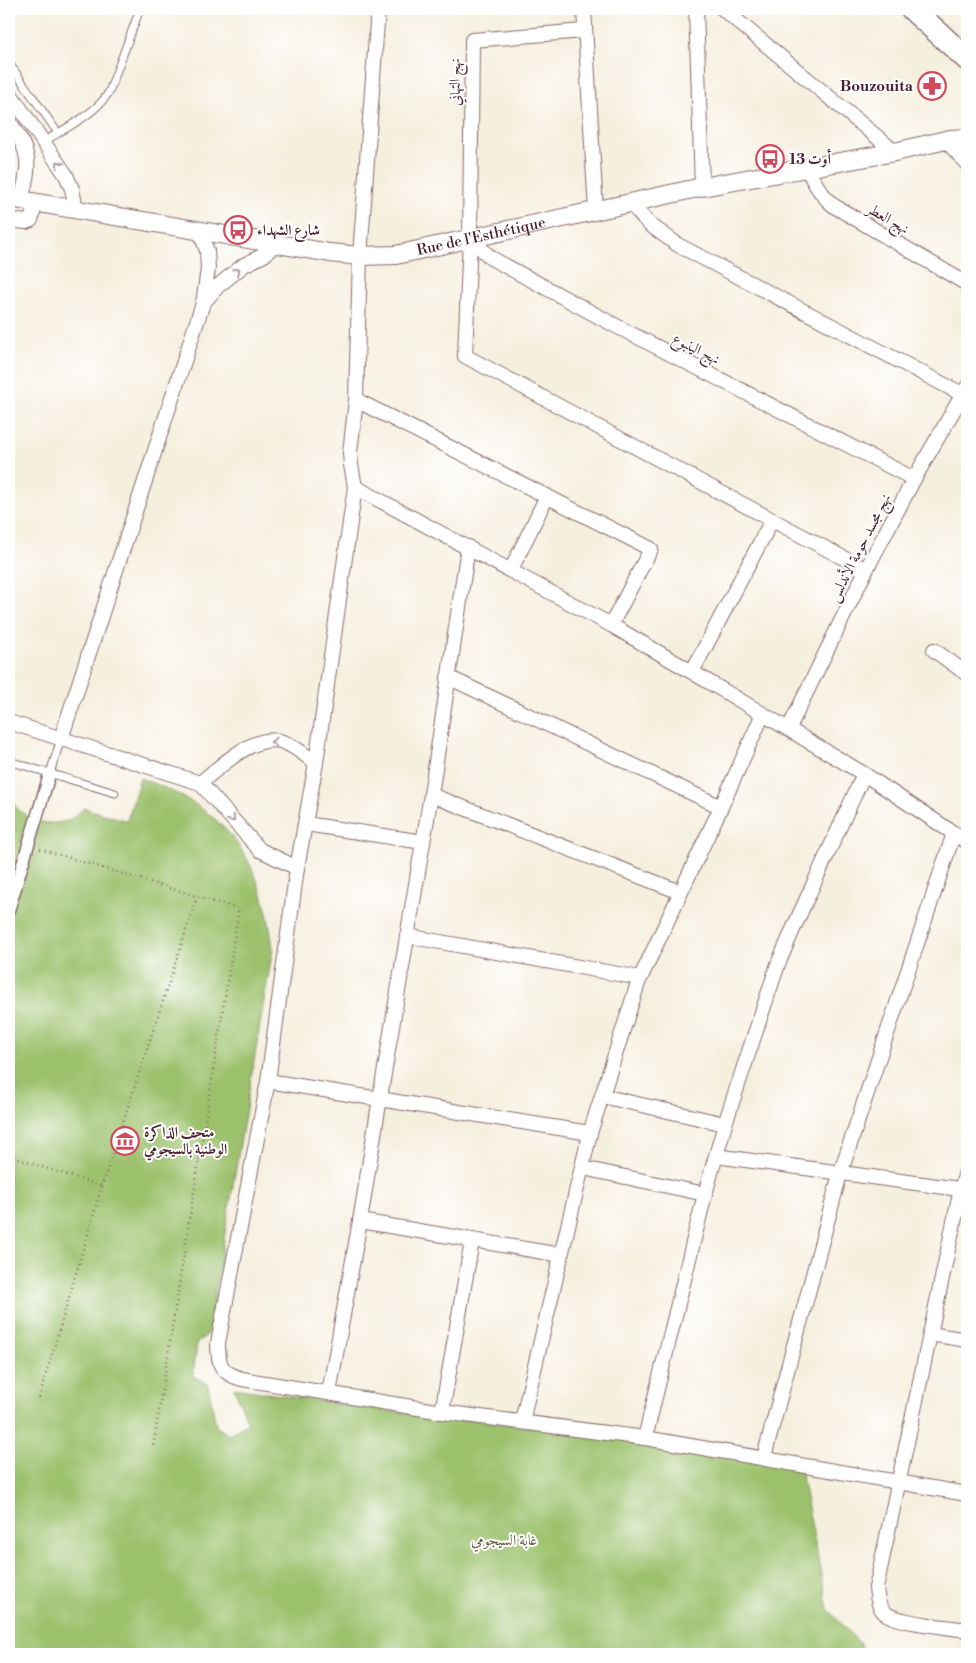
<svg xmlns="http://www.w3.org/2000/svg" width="976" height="1663" font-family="'Libre Bodoni',Amiri,serif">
  <rect width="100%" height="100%" fill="#fff"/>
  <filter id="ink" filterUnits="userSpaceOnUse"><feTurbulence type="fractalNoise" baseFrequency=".02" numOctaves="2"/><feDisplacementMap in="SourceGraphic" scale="10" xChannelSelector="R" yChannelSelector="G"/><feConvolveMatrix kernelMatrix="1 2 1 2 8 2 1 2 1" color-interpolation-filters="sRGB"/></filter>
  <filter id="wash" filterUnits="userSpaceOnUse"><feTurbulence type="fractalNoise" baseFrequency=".0096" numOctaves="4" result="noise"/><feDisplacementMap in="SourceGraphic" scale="20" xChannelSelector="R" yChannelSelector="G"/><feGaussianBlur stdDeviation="1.12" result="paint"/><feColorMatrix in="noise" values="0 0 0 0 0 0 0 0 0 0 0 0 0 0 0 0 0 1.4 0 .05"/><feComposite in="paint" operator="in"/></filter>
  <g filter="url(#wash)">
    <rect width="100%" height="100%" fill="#f5efde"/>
    <path fill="#9bc16c" stroke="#72704c" d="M140 778C153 783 167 788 179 795 242 827 265 881 273 948L208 1334 197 1343 193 1376 208 1384 216 1426 228 1435 248 1423 234 1388 365 1408 798 1457 828 1609 869 1654H9V797C20 818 47 829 69 820 74 817 80 812 84 808L127 821Z"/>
  </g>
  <g filter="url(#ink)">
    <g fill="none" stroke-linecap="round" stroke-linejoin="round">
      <defs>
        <g id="service">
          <path d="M9 63 58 133"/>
          <path d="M44 142C66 127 95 115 109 92L140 9"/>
          <path d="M9 761 115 793"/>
          <path d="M50 773 61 739"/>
        </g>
        <path id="pedestrian" d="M9 909 50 773"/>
        <g id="minor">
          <path d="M378 9 360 256 356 400 350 453 351 465 355 487 316 763 297 868 268 1081 218 1343C218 1364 220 1373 242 1379L442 1412 645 1438 967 1494"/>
          <path d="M584 9 596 211"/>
          <path d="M696 9 702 187"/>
          <path d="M723 9 895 152"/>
          <path d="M584 31 472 40 470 238 465 356 866 570"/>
          <path d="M9 92 66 175 72 189 76 209"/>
          <path d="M9 121C31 153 31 163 21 200"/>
          <path d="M946 140 967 164"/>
          <path d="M807 168C814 183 821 195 834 206L967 284"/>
          <path d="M631 204 649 224 678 245 962 394"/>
          <path d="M9 220 26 222 31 220 36 203"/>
          <path d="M470 238 491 258 618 327 914 479"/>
          <path d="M203 303 218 286 244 265 264 255 275 244"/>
          <path d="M356 400 651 549 611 625"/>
          <path d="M355 487 611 625 692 672 864 774 967 842"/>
          <path d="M511 570 547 496"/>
          <path d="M934 650 967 674"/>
          <path d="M692 672 772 520"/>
          <path d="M448 677 721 807"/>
          <path d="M9 722 200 783 260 850 297 868"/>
          <path d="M789 728 866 570 914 479 967 387"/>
          <path d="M61 739 203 303 208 269 207 251 200 231"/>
          <path d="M200 783C220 767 255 732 283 742 295 746 306 756 316 763"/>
          <path d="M431 795 680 892"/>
          <path d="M306 824 423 842"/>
          <path d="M407 936 640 978"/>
          <path d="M268 1081 590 1133"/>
          <path d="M602 1096 725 1124"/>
          <path d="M716 1156 967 1190"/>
          <path d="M583 1168 705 1194"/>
          <path d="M967 1169 961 1189 876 1588C877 1596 878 1608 885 1613 898 1623 949 1627 967 1630"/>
          <path d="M360 1221 561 1255"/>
          <path d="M930 1334 967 1340"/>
          <path d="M329 1393 360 1221 380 1098 431 795 468 547"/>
          <path d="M442 1412 472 1241"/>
          <path d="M522 1421 590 1133 638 983 721 807 763 714"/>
          <path d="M645 1438 705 1194 725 1124 778 964 798 918 864 774"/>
          <path d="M764 1457 840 1174 954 833"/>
        </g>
        <g id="tertiary">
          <path id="s1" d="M9 198 330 253 360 256 396 255 702 187 895 152 950 139 967 138"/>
        </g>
        <path id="primary" d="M912 9 967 59"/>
      </defs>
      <use href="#service" stroke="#86686a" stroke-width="9"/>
      <use href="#pedestrian" stroke="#86686a" stroke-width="14"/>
      <use href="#minor" stroke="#86686a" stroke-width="16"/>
      <use href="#tertiary" stroke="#86686a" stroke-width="20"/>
      <use href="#primary" stroke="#86686a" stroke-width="25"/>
      <g stroke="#86686a" stroke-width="2.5" stroke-dasharray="1 4" stroke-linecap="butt">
        <path d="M9 839 16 841"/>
        <path d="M40 849 239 909 153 1448"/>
        <path d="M9 1156 102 1186"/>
        <path d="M39 1398 102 1186 197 897"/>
      </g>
      <use href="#service" stroke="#fff" stroke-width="7"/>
      <use href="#pedestrian" stroke="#fff" stroke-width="11"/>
      <use href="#minor" stroke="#fff" stroke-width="14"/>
      <use href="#tertiary" stroke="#fff" stroke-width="18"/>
      <use href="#primary" stroke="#fff" stroke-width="22"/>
    </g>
    <defs><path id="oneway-chevron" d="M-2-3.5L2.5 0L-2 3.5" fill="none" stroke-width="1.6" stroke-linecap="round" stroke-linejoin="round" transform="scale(1.25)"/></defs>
    <g stroke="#ae9aa0">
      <use href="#oneway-chevron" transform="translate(59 164) rotate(-125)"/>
      <use href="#oneway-chevron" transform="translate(237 271) rotate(-40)"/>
      <use href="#oneway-chevron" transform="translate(274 742) rotate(-179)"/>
      <use href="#oneway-chevron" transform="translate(232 819) rotate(49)"/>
    </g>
  </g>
  <defs>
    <symbol id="pharmacy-ring" viewBox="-11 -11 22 22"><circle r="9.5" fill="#fff" stroke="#d1495b" stroke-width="1.5"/><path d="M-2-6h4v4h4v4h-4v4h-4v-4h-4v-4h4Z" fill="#d1495b"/></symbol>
    <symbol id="bus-ring" viewBox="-11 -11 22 22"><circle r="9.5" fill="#fff" stroke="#d1495b" stroke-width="1.5"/><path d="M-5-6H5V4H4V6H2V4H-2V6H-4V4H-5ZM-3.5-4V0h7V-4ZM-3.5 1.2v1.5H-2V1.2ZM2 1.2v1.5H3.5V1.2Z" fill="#d1495b"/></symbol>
    <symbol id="museum-ring" viewBox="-11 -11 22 22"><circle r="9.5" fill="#fff" stroke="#d1495b" stroke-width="1.5"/><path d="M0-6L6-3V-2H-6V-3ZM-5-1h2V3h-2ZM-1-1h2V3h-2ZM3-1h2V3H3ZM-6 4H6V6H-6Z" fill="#d1495b"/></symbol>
  </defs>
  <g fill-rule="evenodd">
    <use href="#pharmacy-ring" x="916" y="70" width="32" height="32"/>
    <use href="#bus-ring" x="754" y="143" width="32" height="32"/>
    <use href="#bus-ring" x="222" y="214" width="32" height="32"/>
    <use href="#museum-ring" x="109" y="1125" width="32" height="32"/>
  </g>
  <g text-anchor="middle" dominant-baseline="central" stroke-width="4" stroke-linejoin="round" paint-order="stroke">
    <g font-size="15" fill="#4a1f2b" stroke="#fff">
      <text transform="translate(455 82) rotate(-90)">نهج التهاني</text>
      <text transform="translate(888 219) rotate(30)">نهج العطر</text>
      <text stroke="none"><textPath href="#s1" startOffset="479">Rue de l'Esthétique</textPath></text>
      <text transform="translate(696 349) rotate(27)">نهج الينبوع</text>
      <text transform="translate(860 548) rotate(-63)">نهج مجسد حومة الأندلس</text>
    </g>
    <g font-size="15" font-weight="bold" fill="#4a1f2b" stroke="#fff" text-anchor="start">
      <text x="913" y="86" text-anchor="end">Bouzouita</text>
      <text x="789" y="159">13 أوت</text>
      <text x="257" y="230">شارع الشهداء</text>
      <text x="144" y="1132">متحف الذاكرة<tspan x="144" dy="17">الوطنية بالسيجومي</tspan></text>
    </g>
    <g font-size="15" fill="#665842" stroke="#fff">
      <text x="504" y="1540">غابة السيجومي</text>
    </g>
  </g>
  <rect width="976" height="1663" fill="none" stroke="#fff" stroke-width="30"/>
</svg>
